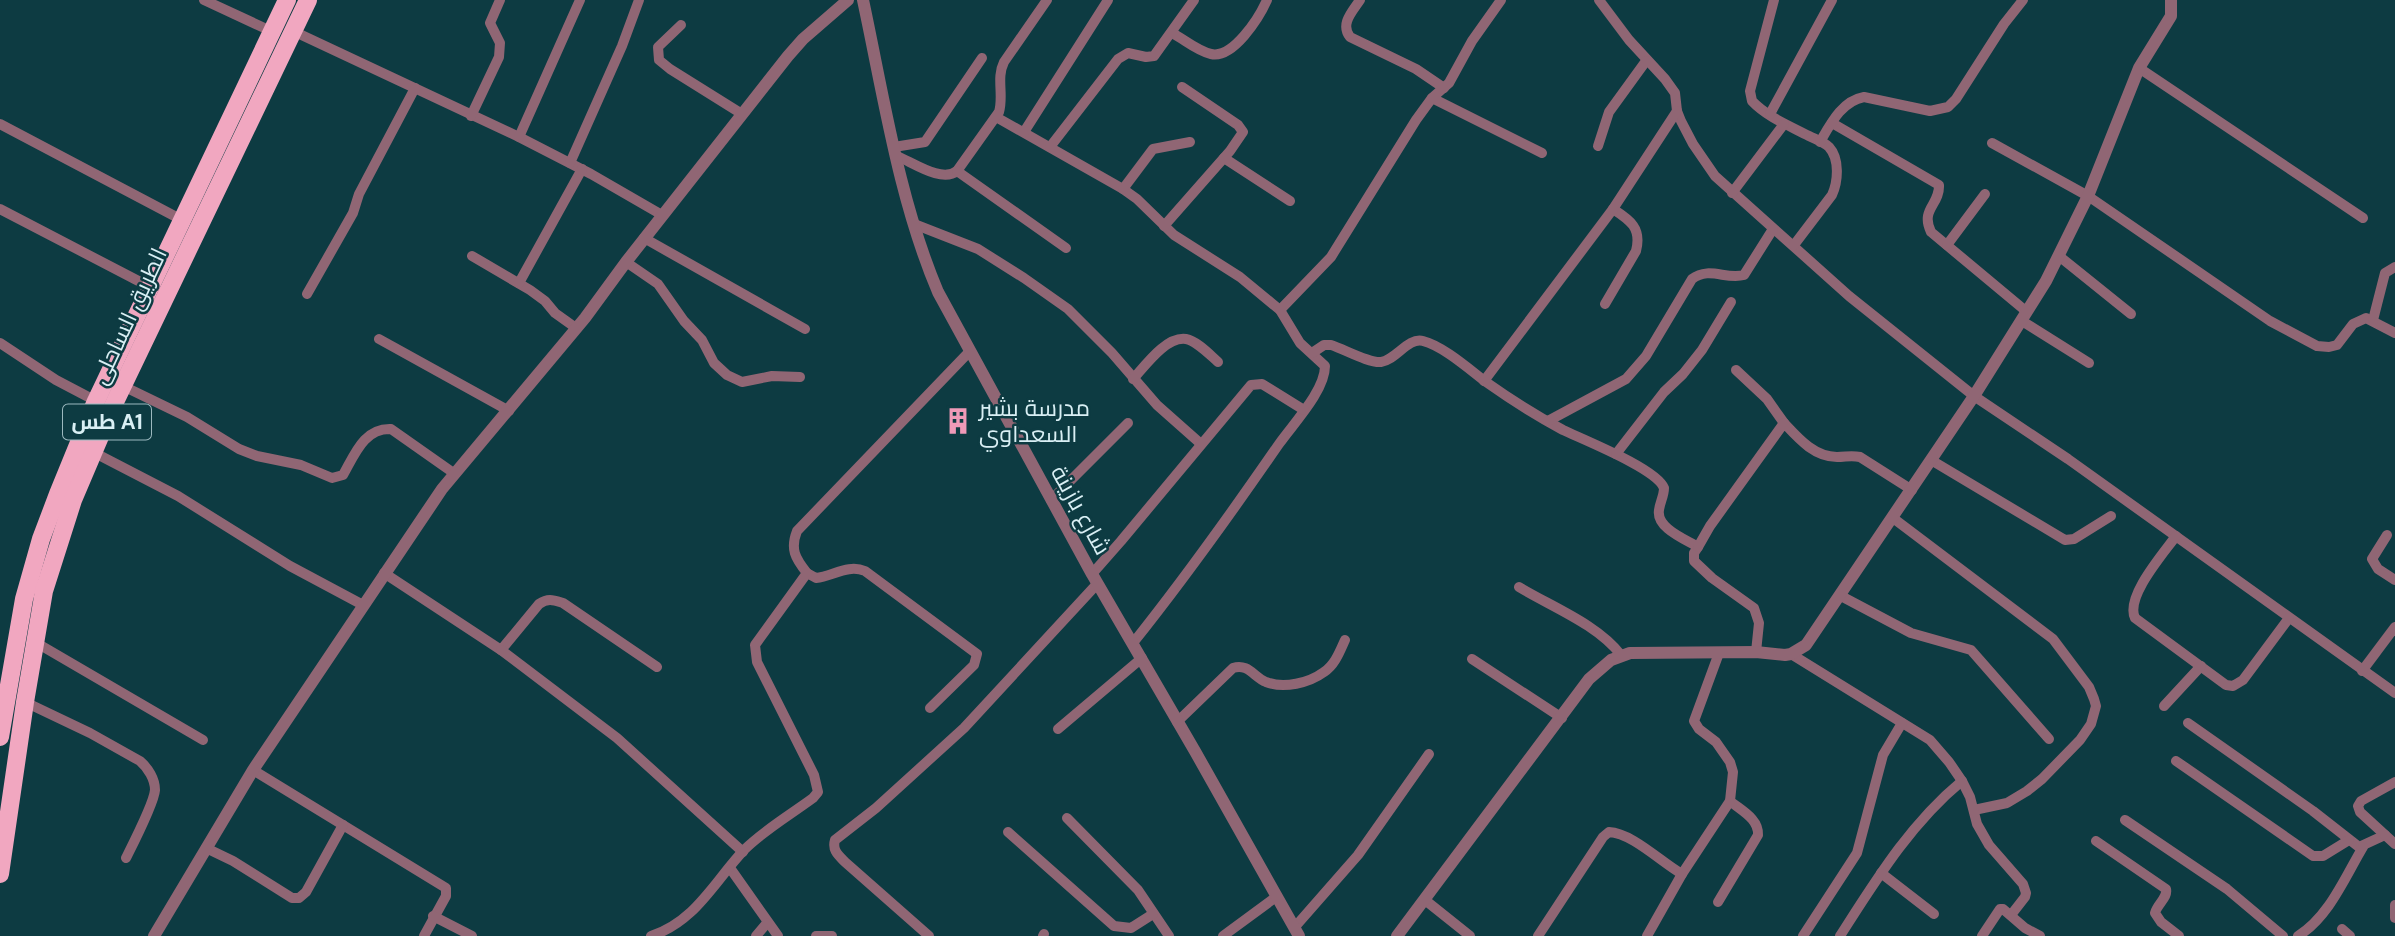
<svg xmlns="http://www.w3.org/2000/svg" width="2395" height="936" font-family="'DM Sans',Cairo,sans-serif">
  <rect width="100%" height="100%" fill="#0d3b42"/>
  <g fill="none" stroke-linecap="round" stroke-linejoin="round">
    <g stroke="#906674" stroke-width="10">
      <path d="M204 0 273 32"/>
      <path d="M1360 0C1352 12 1340 24 1350 37L1416 69 1444 88"/>
      <path d="M1599 0 1629 40 1665 79 1675 93 1677 111 1681 121 1693 144 1715 176 1849 296 1974 396 2068 459 2395 693"/>
      <path d="M1774 0 1750 91 1752 101C1767 117 1790 126 1809 136 1815 139 1824 142 1829 147 1840 159 1838 182 1832 195L1794 245"/>
      <path d="M681 25 658 47 659 60 670 69 742 114"/>
      <path d="M293 31 519 137 591 174 662 215"/>
      <path d="M1172 33C1184 39 1197 51 1211 54 1233 59 1259 18 1267 0"/>
      <path d="M2139 68 2363 218"/>
      <path d="M1432 98 1542 153"/>
      <path d="M1770 114 1832 0"/>
      <path d="M471 116 499 57 500 43 490 23 500 0"/>
      <path d="M996 117 1123 189 1137 199 1174 235 1240 277 1280 310 1300 343 1325 366C1325 391 1293 424 1279 444 1232 512 1185 578 1133 643"/>
      <path d="M1832 123 1939 185C1940 205 1920 209 1931 232L2027 312"/>
      <path d="M0 124 182 220"/>
      <path d="M1024 132 1108 0"/>
      <path d="M519 137 580 0"/>
      <path d="M1820 142C1831 123 1842 101 1864 97L1930 111 1948 107 1956 99 2004 24 2023 0"/>
      <path d="M1992 143 2088 196 2270 321 2317 346 2329 347 2337 345 2353 324 2366 318 2395 333"/>
      <path d="M1598 146 1609 112 1646 61"/>
      <path d="M894 147 925 142 982 58"/>
      <path d="M1050 147 1118 59 1128 53 1146 57 1154 56 1194 0"/>
      <path d="M897 156C914 163 942 183 957 171L999 112C1004 95 996 78 1004 62L1047 0"/>
      <path d="M1224 158 1290 201"/>
      <path d="M570 163 622 46 639 0"/>
      <path d="M957 171 1066 248"/>
      <path d="M1123 189 1153 149 1190 142"/>
      <path d="M1732 193 1784 124"/>
      <path d="M0 209 150 287"/>
      <path d="M914 224 978 249 1024 278 1068 309 1112 353 1157 405 1201 444"/>
      <path d="M1164 226 1230 151 1243 132 1238 125 1182 87"/>
      <path d="M644 238 805 329"/>
      <path d="M1947 245 1985 194"/>
      <path d="M472 256 530 290 545 301 555 313 576 328"/>
      <path d="M2059 256 2131 314"/>
      <path d="M626 262 658 284 684 321 702 340 714 363 727 375 742 382 772 376 800 377"/>
      <path d="M519 283 582 169"/>
      <path d="M307 294 353 213 359 194 415 88"/>
      <path d="M1605 304 1636 251C1642 228 1630 220 1613 209"/>
      <path d="M1280 310 1331 257 1416 120 1432 98 1449 83 1472 41 1501 0"/>
      <path d="M2373 320 2385 273 2395 267"/>
      <path d="M2022 321 2089 363"/>
      <path d="M379 339 509 411"/>
      <path d="M0 343 56 380 96 401"/>
      <path d="M1312 353 1324 345H1331C1344 349 1368 363 1381 362 1396 360 1408 337 1423 341 1443 346 1469 369 1486 382 1510 399 1537 416 1563 430 1584 440 1657 469 1664 488 1664 496 1660 502 1659 510 1656 528 1685 539 1698 547L1694 553V561L1712 578 1754 608 1759 623 1756 652"/>
      <path d="M1736 370 1767 399 1784 423"/>
      <path d="M1133 379C1145 366 1166 336 1186 339 1197 341 1210 355 1218 362"/>
      <path d="M1484 381 1613 209 1677 111"/>
      <path d="M123 386 187 417 239 449 257 456 301 465 332 478 343 475C355 454 364 428 391 429L455 474"/>
      <path d="M1548 421 1626 379 1646 356 1692 279C1709 266 1726 280 1744 275L1773 229"/>
      <path d="M93 452 178 496 290 566 363 605"/>
      <path d="M1616 454 1664 392 1683 374 1702 350 1731 302"/>
      <path d="M1931 460 2065 540 2074 539 2111 516"/>
      <path d="M1051 500 1128 423"/>
      <path d="M1893 518 2053 639 2089 687 2094 699 2096 706 2091 724 2080 740 2042 779 2027 791 2007 803 1974 810"/>
      <path d="M2387 535 2372 559 2378 569 2395 580"/>
      <path d="M2176 536C2163 554 2125 597 2135 618L2226 685 2233 686 2243 680 2289 618"/>
      <path d="M1698 547 1710 526 1784 423C1798 438 1814 457 1837 457 1846 457 1851 455 1860 457L1912 490"/>
      <path d="M384 573 501 650 539 604C548 598 553 600 563 603L657 667"/>
      <path d="M807 573 816 578C833 576 848 564 865 571L977 654 974 665 930 708"/>
      <path d="M1092 574 1121 541 1251 385 1262 384 1304 410"/>
      <path d="M1519 587C1552 607 1597 624 1621 655"/>
      <path d="M1841 596 1911 633 1971 650 2049 739"/>
      <path d="M35 642 203 740"/>
      <path d="M501 650 617 738 743 852"/>
      <path d="M1791 654 1930 740 1949 762 1962 781 1970 797 1977 824 1989 845 2023 884 2026 893 2025 897 2011 915"/>
      <path d="M1472 659 1562 718"/>
      <path d="M2362 671 2395 627"/>
      <path d="M25 702 90 733 140 761C148 768 155 779 155 790 154 803 133 844 126 858"/>
      <path d="M2164 706 2201 666"/>
      <path d="M1177 722 1233 668C1248 663 1254 677 1266 682 1284 689 1309 683 1324 672 1335 665 1340 651 1345 640"/>
      <path d="M2188 723 2313 811 2359 847 2385 835"/>
      <path d="M1058 729 1142 658"/>
      <path d="M2176 761 2313 856H2323L2349 840"/>
      <path d="M253 770 446 888V896L424 936"/>
      <path d="M2395 782 2361 801 2358 806 2360 812 2395 844"/>
      <path d="M1067 818 1138 890 1169 936"/>
      <path d="M2125 820 2227 889 2283 936"/>
      <path d="M1008 832 1114 926 1131 928 1153 914"/>
      <path d="M2096 841 2166 889C2168 898 2157 904 2155 913L2161 922 2179 936"/>
      <path d="M206 848 233 861 292 898H299L306 892 343 825"/>
      <path d="M730 868 778 936"/>
      <path d="M1881 873 1934 914"/>
      <path d="M1425 900 1470 936"/>
      <path d="M1718 902 1758 835C1759 819 1742 811 1730 801"/>
      <path d="M2395 905V918"/>
      <path d="M433 916 472 936"/>
      <path d="M1294 928 1358 855 1429 754"/>
      <path d="M2342 929 2350 936"/>
      <path d="M651 936C695 922 714 882 744 850 764 830 790 815 813 798L818 792 814 775 757 662 755 645 807 573C795 558 790 549 797 531L970 351"/>
      <path d="M756 936 767 923"/>
      <path d="M816 936H832"/>
      <path d="M929 936 845 862C838 855 832 850 835 840L876 808 964 728 1097 584"/>
      <path d="M1043 936 1044 934"/>
      <path d="M1223 936 1276 897"/>
      <path d="M1538 936 1603 837 1609 832C1632 833 1661 862 1682 874"/>
      <path d="M1647 936 1682 874 1730 801 1733 772 1730 762 1716 742 1699 729 1694 721 1719 653"/>
      <path d="M1803 936 1857 853 1883 755 1902 723"/>
      <path d="M1840 936C1876 880 1910 824 1962 781"/>
      <path d="M1982 936 2000 909H2003L2025 928 2040 936"/>
      <path d="M2298 936C2329 917 2345 877 2363 847"/>
    </g>
    <g stroke="#906674" stroke-width="12">
      <path d="M863 0C884 98 899 200 938 292L1092 574 1196 753 1299 936"/>
      <path d="M154 936 253 770 442 489 585 318 626 262 788 56 803 39 848 0"/>
      <path d="M1397 936 1589 679 1611 660 1630 653 1756 652 1785 655 1791 654 1806 645 1974 396 2046 281 2088 196 2139 68 2171 16V0"/>
    </g>
    <g stroke="#f1a7c0" stroke-width="18">
      <path d="M0 737 24 599 41 539 58 494 96 401 287 0"/>
      <path d="M0 874 25 702 44 591 73 500 113 406 308 0"/>
    </g>
  </g>
  <defs>
    <symbol id="building-bare" viewBox="-9 -9 18 18"><path d="M-4-6H4V6H1V3H-1V6H-4ZM-2.5-4.3h1.7v1.8h-1.7ZM.8-4.3h1.7v1.8H.8ZM-2.5-1h1.7V.8h-1.7ZM.8-1h1.7V.8H.8Z" fill="#ef9ab8" stroke="#0d3b42" stroke-width="2.5" paint-order="stroke"/></symbol>
  </defs>
  <g fill-rule="evenodd">
    <use href="#building-bare" x="939" y="402" width="38" height="38"/>
  </g>
  <g text-anchor="middle" dominant-baseline="central" stroke-width="5" stroke-linejoin="round" paint-order="stroke">
    <rect fill="#0d3b42" stroke="#9cb9bf" stroke-width="2" x="63" y="404.5" width="88" height="35" rx="5"/>
    <g font-size="21" font-weight="bold" fill="#d9eff4">
      <text x="107" y="422">طس A1</text>
    </g>
    <g font-size="23" fill="#d9eff4" stroke="#0d3b42">
      <text transform="translate(129 316) rotate(-65)">الطريق الساحلى</text>
      <text transform="translate(1081 510) rotate(61)">شارع بازينة</text>
    </g>
    <g font-size="23" fill="#d9eff4" stroke="#0d3b42" text-anchor="start">
      <text x="979" y="408">مدرسة بشير<tspan x="979" dy="26">السعداوي</tspan></text>
    </g>
  </g>
</svg>
